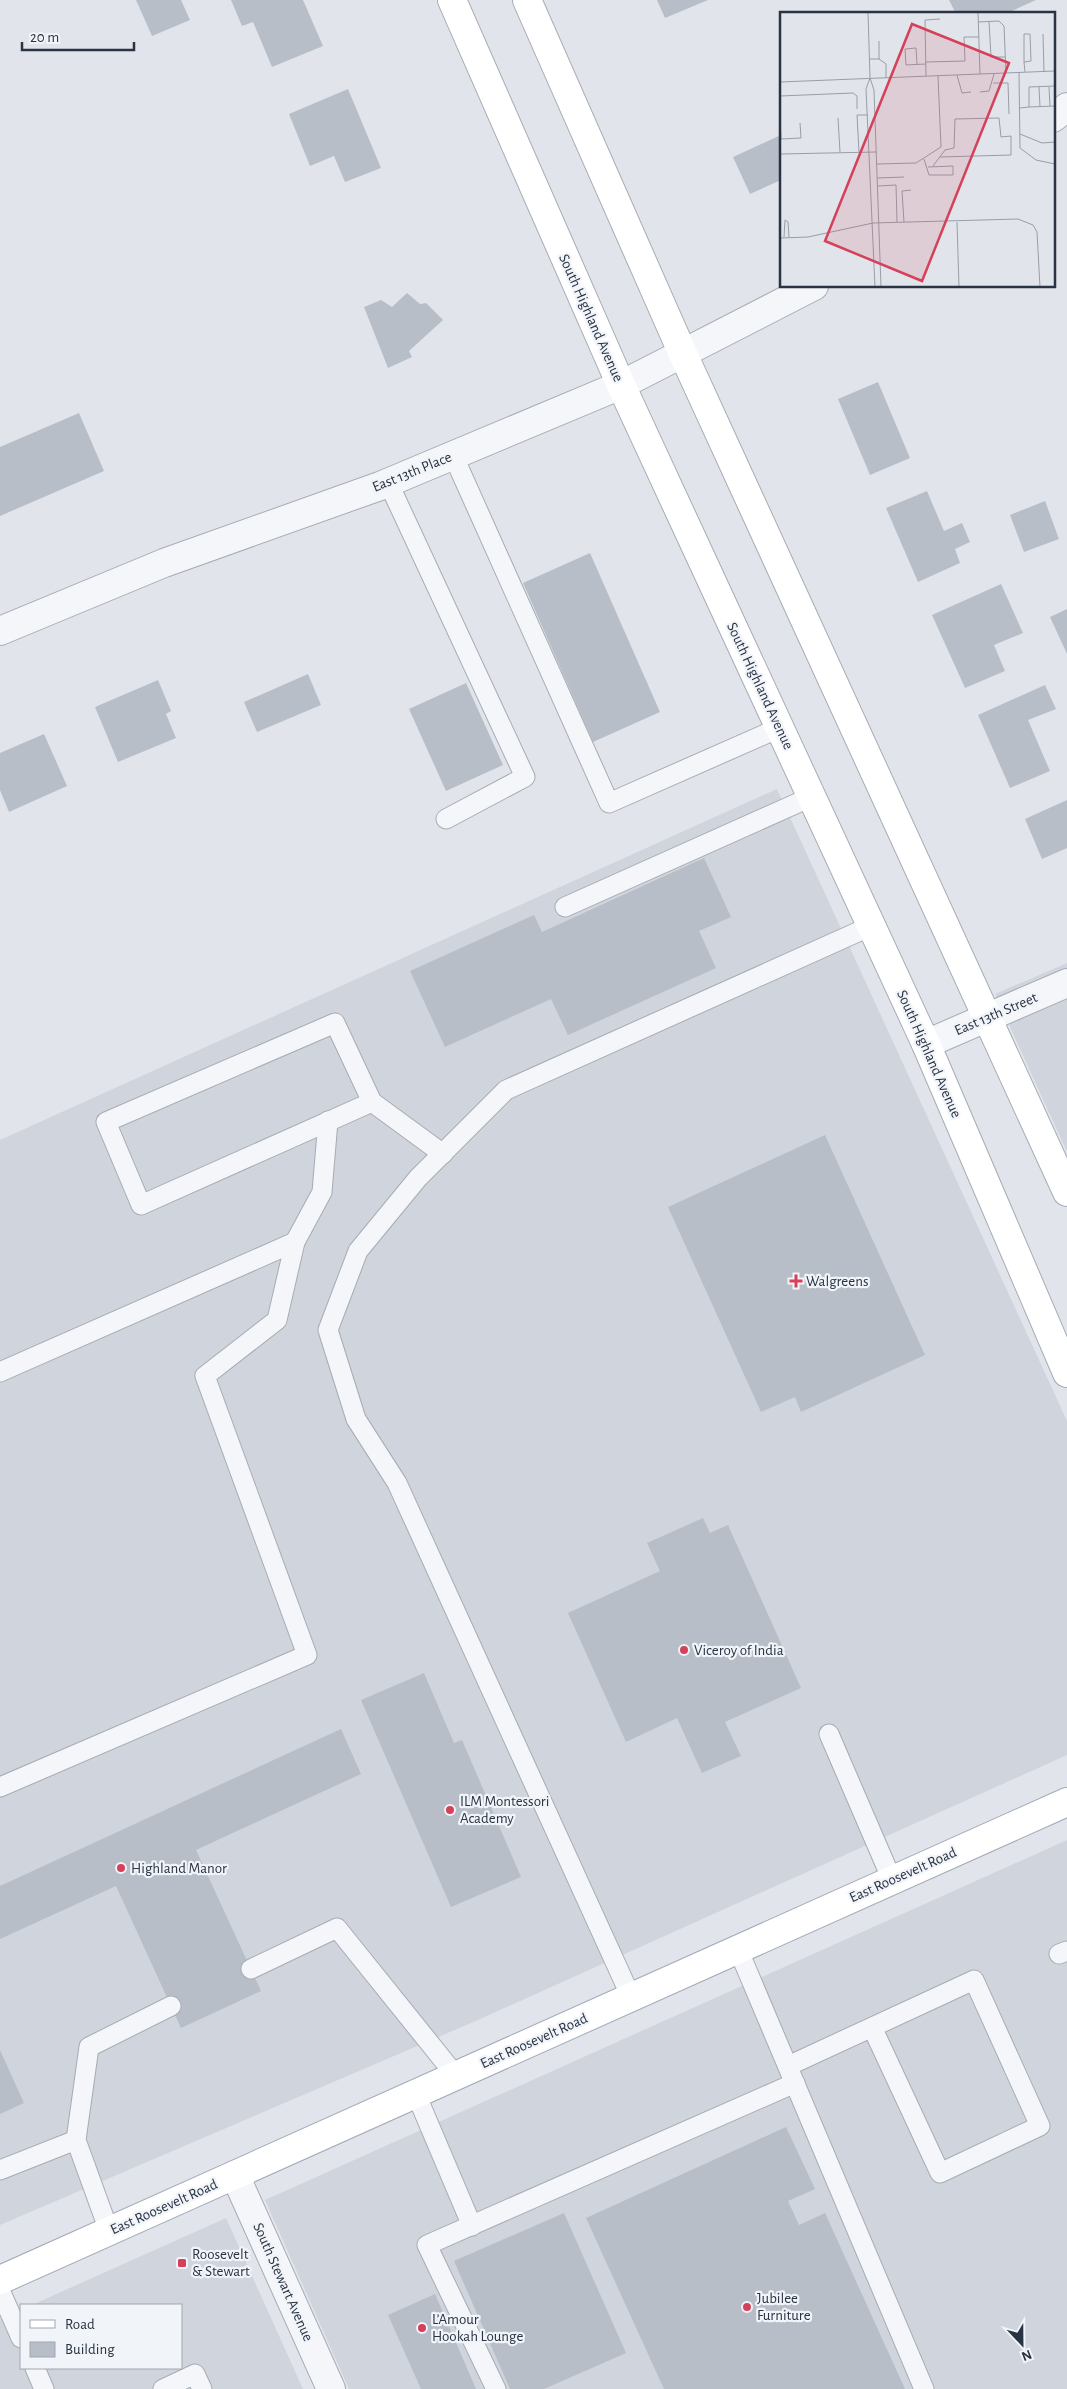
<svg xmlns="http://www.w3.org/2000/svg" width="1067" height="2389" font-family="'Alegreya Sans',sans-serif">
  <rect width="100%" height="100%" fill="#e1e5eb"/>
  <g fill="#cfd4dd">
    <path d="M777 789 1067 1421V1755L478 2020 0 2225V1140Z"/>
    <path d="M1067 963V1152L995 994Z"/>
    <path d="M1067 1840V2389H349L265 2200Z"/>
    <path d="M226 2218 303 2389H0V2319L21 2310V2368H181V2305H32Z"/>
  </g>
  <g fill="#b8bec8">
    <path d="M136 0H181L190 20 152 36Z"/>
    <path d="M231 0H303L323 46 272 67 253 22 242 26Z"/>
    <path d="M657 0H708L665 18Z"/>
    <path d="M949 0H1036L1005 14H956Z"/>
    <path d="M348 89 381 168 345 182 334 156 310 166 289 114Z"/>
    <path d="M781 135V180L750 194 733 157Z"/>
    <path d="M407 293 420 304 426 303 443 320 409 351 412 357 388 368 364 307 381 300 392 307Z"/>
    <path d="M878 382 910 458 870 475 838 399Z"/>
    <path d="M79 413 104 471 0 516V447Z"/>
    <path d="M927 491 944 531 962 523 970 542 955 549 960 563 918 582 886 508Z"/>
    <path d="M1045 501 1059 539 1024 552 1010 515Z"/>
    <path d="M590 553 660 712 593 742 523 583Z"/>
    <path d="M1001 584 1023 633 994 645 1005 671 965 688 932 615Z"/>
    <path d="M1067 609V654L1050 617Z"/>
    <path d="M308 674 321 705 257 732 244 702Z"/>
    <path d="M158 680 171 711 166 714 176 738 118 762 95 707Z"/>
    <path d="M466 683 503 765 446 791 409 709Z"/>
    <path d="M1045 685 1056 709 1028 720 1050 771 1010 788 978 715Z"/>
    <path d="M44 734 67 786 9 812 0 790V753Z"/>
    <path d="M1067 800V848L1042 859 1025 819Z"/>
    <path d="M704 858 731 917 699 931 716 968 568 1035 551 999 445 1047 410 971 534 915 542 932Z"/>
    <path d="M825 1135 925 1355 801 1412 795 1397 761 1412 668 1207Z"/>
    <path d="M703 1518 710 1533 728 1525 801 1688 725 1722 741 1756 702 1773 677 1718 626 1742 568 1613 660 1571 647 1543Z"/>
    <path d="M424 1673 454 1743 462 1740 521 1877 451 1907 361 1700Z"/>
    <path d="M341 1729 361 1774 196 1850 261 1991 181 2028 116 1886 0 1939V1886Z"/>
    <path d="M0 2050 24 2103 0 2114Z"/>
    <path d="M786 2127 815 2189 788 2201 799 2225 825 2213 905 2389H664L586 2218Z"/>
    <path d="M564 2213 626 2353 544 2389H510L454 2261Z"/>
    <path d="M435 2294 476 2389H421L388 2315Z"/>
  </g>
  <g fill="none" stroke-linecap="round" stroke-linejoin="round">
    <defs>
      <g id="lane">
        <path d="M453 455 609 803 779 728"/>
        <path d="M388 482 525 777 446 819"/>
        <path d="M565 907 811 797"/>
        <path d="M372 1102 141 1205 106 1122 335 1023 372 1102 443 1154"/>
        <path d="M0 1372 295 1242"/>
        <path d="M829 1734 892 1880"/>
        <path d="M0 1787 307 1655 205 1376 277 1320 295 1242 322 1192 328 1121"/>
        <path d="M738 1949 924 2389"/>
        <path d="M1059 1954 1067 1951"/>
        <path d="M251 1969 337 1928 456 2076"/>
        <path d="M631 1997 397 1483 356 1419 328 1330 358 1251 418 1178 506 1090 871 926"/>
        <path d="M788 2066 974 1980 1040 2126 940 2173 872 2027"/>
        <path d="M416 2094 472 2226"/>
        <path d="M0 2170 76 2140"/>
        <path d="M109 2231 76 2140 89 2047 171 2006"/>
        <path d="M0 2290 21 2338"/>
        <path d="M35 2368 44 2389"/>
        <path d="M163 2389 195 2374 202 2389"/>
        <path d="M496 2389 427 2245 795 2083"/>
      </g>
      <g id="street">
        <path d="M1053 118 1067 107"/>
        <path d="M0 631 164 563 380 486 621 385 814 286"/>
        <path d="M926 1044 1067 983"/>
        <path d="M235 2175 331 2389"/>
      </g>
      <g id="secondary">
        <path d="M452 0 621 385 926 1044 1067 1373"/>
        <path d="M527 0 683 354 1067 1192"/>
      </g>
      <path id="primary" d="M0 2280 1067 1802"/>
    </defs>
    <use href="#lane" stroke="#a6acb5" stroke-width="21"/>
    <use href="#street" stroke="#a6acb5" stroke-width="30"/>
    <use href="#secondary" stroke="#a6acb5" stroke-width="30"/>
    <use href="#primary" stroke="#a0aab7" stroke-width="30"/>
    <use href="#lane" stroke="#f4f6f9" stroke-width="19"/>
    <use href="#street" stroke="#f4f6f9" stroke-width="28"/>
    <use href="#secondary" stroke="#fff" stroke-width="28"/>
    <use href="#primary" stroke="#fff" stroke-width="28"/>
  </g>
  <g fill="#d5415b" stroke="#f1f4f8" stroke-width="2">
    <path d="M793.5 1273.5h5v5h5v5h-5v5h-5v-5h-5v-5h5z"/>
    <circle cx="684" cy="1650" r="5"/>
    <circle cx="450" cy="1810" r="5"/>
    <circle cx="121" cy="1868" r="5"/>
    <rect x="177" y="2258" width="10" height="10" rx="2.5"/>
    <circle cx="747" cy="2307" r="5"/>
    <circle cx="422" cy="2328" r="5"/>
  </g>
  <g text-anchor="middle" dominant-baseline="central" stroke-width="4.5" stroke-linejoin="round" paint-order="stroke">
    <g font-size="15" fill="#293343" stroke="#f1f4f8">
      <text transform="translate(591 318) rotate(66)">South Highland Avenue</text>
      <text transform="translate(412 472) rotate(-22)">East 13th Place</text>
      <text transform="translate(760 686) rotate(65)">South Highland Avenue</text>
      <text transform="translate(996 1014) rotate(-23)">East 13th Street</text>
      <text transform="translate(929 1054) rotate(66)">South Highland Avenue</text>
      <text transform="translate(903 1875) rotate(-24)">East Roosevelt Road</text>
      <text transform="translate(534 2041) rotate(-24)">East Roosevelt Road</text>
      <text transform="translate(164 2207) rotate(-24)">East Roosevelt Road</text>
      <text transform="translate(283 2282) rotate(66)">South Stewart Avenue</text>
    </g>
    <g font-size="15" fill="#293343" stroke="#f1f4f8" text-anchor="start">
      <text x="806" y="1281">Walgreens</text>
      <text x="694" y="1650">Viceroy of India</text>
      <text x="460" y="1801">ILM Montessori<tspan x="460" dy="17">Academy</tspan></text>
      <text x="131" y="1868">Highland Manor</text>
      <text x="192" y="2254">Roosevelt<tspan x="192" dy="17">&amp; Stewart</tspan></text>
      <text x="757" y="2298">Jubilee<tspan x="757" dy="17">Furniture</tspan></text>
      <text x="432" y="2319">L’Amour<tspan x="432" dy="17">Hookah Lounge</tspan></text>
    </g>
  </g>
  <g transform="translate(780 12)">
    <rect width="275" height="275" fill="#e1e5eb"/>
    <path fill="none" stroke="#979ea8" stroke-width="1" d="M88 0 90 66M198 0 200 62M209 9 211 45H225M198 10 219 9 224 14 226 61M263 22 264 60M99 29V47M90 47H99L106 52V66M146 50 185 49 184 25H199M244 50 251 49 250 22H244V50L245 60M137 52 136 36 125 37 126 53 146 52M239 61 240 136 256 148 275 152M177 63 182 81 191 80M146 64 145 8 160 7M90 66 94 78 101 275M90 66 86 77 95 275M0 70 275 59M213 71H228L229 102M259 75 260 95M269 75 270 94M200 80 209 79 214 62M0 84 73 81 77 84V97M249 95 275 94M240 96 249 95V75L275 74M58 106 60 140M0 107 1 127 21 126 20 111M240 122 262 131 275 130M79 140 77 103H88M0 142 96 140M144 147 149 163H173V154L148 155M97 152 136 151 161 135 158 64M153 154 165 138 174 136 175 107 219 106 221 125 231 124V143L160 145M97 166 124 165M98 174 116 173 117 210M124 210 122 179 131 178M177 210 179 275M4 225 5 208 8 210 9 225M0 226 28 225 93 211 238 207 253 213 257 220 260 275"/>
    <path fill="#d5415b" fill-opacity="0.15" stroke="#d5415b" stroke-width="2.5" d="M132 12 229 51 142 269 45 229Z"/>
    <rect width="275" height="275" fill="none" stroke="#293343" stroke-width="2.5"/>
  </g>
  <rect x="20" y="2304" width="162" height="65" fill="#f1f4f8" stroke="#a1a7b0"/>
  <rect x="30" y="2320" width="25" height="8" fill="#ffffff" stroke="#a1a7b0"/>
  <text x="65" y="2329" font-size="15" fill="#293343">Road</text>
  <rect x="30" y="2342" width="25" height="15" fill="#b8bec8" stroke="#a1a7b0"/>
  <text x="65" y="2354" font-size="15" fill="#293343">Building</text>
  <g transform="translate(1022 2344) rotate(158)" stroke="#f1f4f8" stroke-width="4" paint-order="stroke">
  <path d="M0-4L9 19L0 12L-9 19Z" fill="#293343"/>
  <text y="-8" font-size="14" font-weight="bold" text-anchor="middle" fill="#293343">N</text>
  </g>
  <path d="M22 42v8h112v-8" fill="none" stroke="#293343" stroke-width="2.5"/>
  <text x="30" y="42" font-size="15" fill="#293343" stroke="#f1f4f8" stroke-width="4" paint-order="stroke">20 m</text>
</svg>
